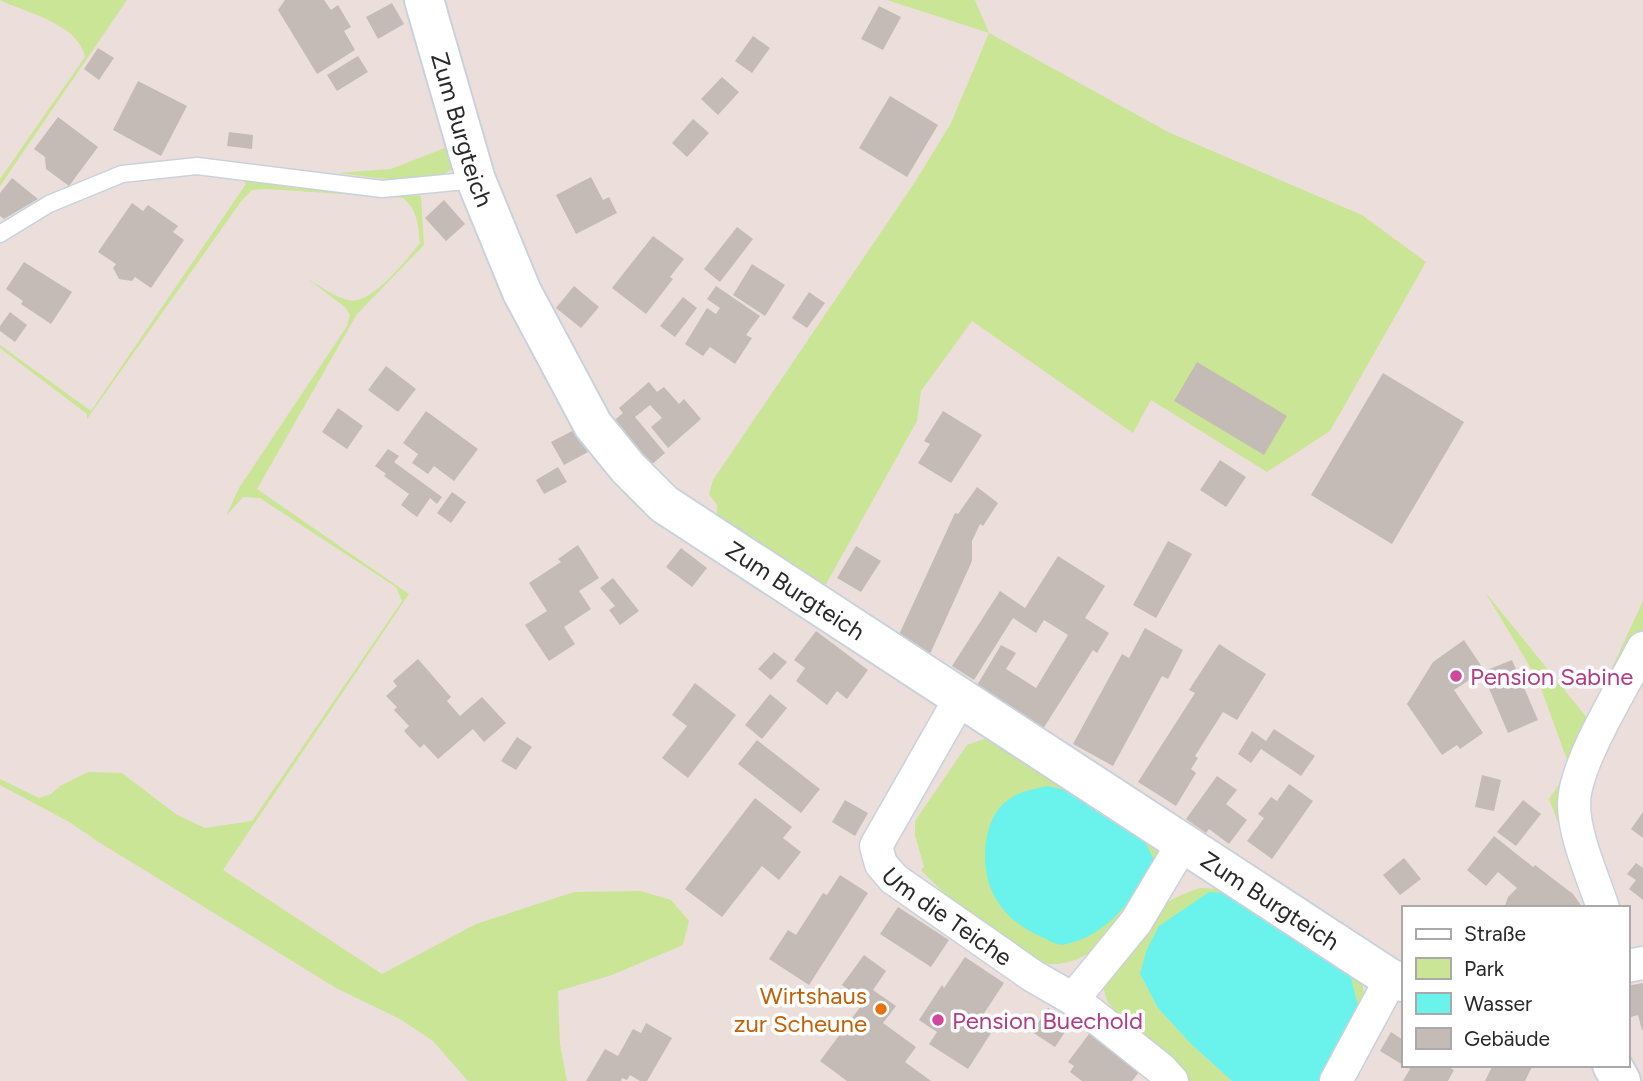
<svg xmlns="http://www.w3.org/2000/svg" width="1643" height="1081" font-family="Figtree,sans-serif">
  <rect width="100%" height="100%" fill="#ecdfdb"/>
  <g fill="#c9e595">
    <path d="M0 0H127L0 186V179L85 57C78 23 26 13 0 0Z"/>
    <path d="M887 0H975L989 33 1168 132 1362 215 1426 262 1330 431 1267 472 1151 400 1133 433 972 321 921 391 917 421 825 586 717 518V505L709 494 713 480 915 182 951 123 989 33Z"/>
    <path d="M447 147 456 165C435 190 367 176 337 173L391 169Z"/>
    <path d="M240 177 247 181 421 196 424 245 357 314 257 489 409 594 223 870 382 974 476 924 574 892 641 891 671 900 689 921 683 945 612 975 558 991 560 1044 567 1081H468L433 1041 400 1019 336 988 97 841 71 823 0 785V779L39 798 51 794 60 786 88 772 122 773 177 815 205 828 252 821 402 601 396 587 260 498 243 497 226 516 239 488 347 326 350 315 345 307 308 279C320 286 335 297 348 300 370 307 407 259 420 243 418 224 418 211 403 198L267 189 252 190 242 200 87 419V414L0 348V345L91 411 246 184Z"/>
    <path d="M1485 592 1588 719 1643 601V629L1573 772 1591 908 1549 799 1570 768 1538 680Z"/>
    <path d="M984 739 1008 746 1156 834 1161 857C1147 879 1136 904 1120 925 1101 950 1069 971 1037 962 1011 956 941 892 921 870L924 867 915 835V821L967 745Z"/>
    <path d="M1200 888 1222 889 1362 980 1365 1006 1355 1041 1140 974 1158 1008 1190 1043 1232 1081H1189L1121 1019 1107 1001 1102 983 1152 910 1181 895Z"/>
  </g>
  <g fill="#69f3ec">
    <path d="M1048 786 1071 792 1143 838 1154 860C1137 894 1111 931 1074 942 1069 943 1063 946 1058 944 1053 943 1048 940 1044 938 1001 920 980 887 986 841 989 825 994 810 1008 800 1020 791 1034 789 1048 786Z"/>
    <path d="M1209 892 1235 894 1332 951 1351 978 1359 1010 1321 1081H1232L1190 1043 1158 1008 1140 974 1147 949 1159 926Z"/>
  </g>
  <g fill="#c4bbb6">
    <path d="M285 0H324L331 10 338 5 351 27 344 31 355 50 317 74 278 10Z"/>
    <path d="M392 3 404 24 378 39 366 17Z"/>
    <path d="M879 6 901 17 883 50 861 39Z"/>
    <path d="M753 36 770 48 752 73 735 61Z"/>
    <path d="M98 48 114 58 99 80 84 69Z"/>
    <path d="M358 56 368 72 337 91 327 75Z"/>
    <path d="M722 77 739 92 718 115 701 99Z"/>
    <path d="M138 81 187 106 161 156 113 130Z"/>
    <path d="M890 96 938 125 907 177 859 148Z"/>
    <path d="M58 117 98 147 69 186 46 169 45 157 34 149Z"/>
    <path d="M693 119 709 133 687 157 672 143Z"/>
    <path d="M229 132 253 135 252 149 227 146Z"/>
    <path d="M591 177 603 200 609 197 617 213 576 234 556 195Z"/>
    <path d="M12 178 38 199 4 219 0 216V193Z"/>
    <path d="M444 200 465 224 446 241 425 218Z"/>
    <path d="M132 203 143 211 148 205 178 226 173 232 184 240 151 288 135 277 132 281 119 279 113 268 116 264 98 252Z"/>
    <path d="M737 227 753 239 720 282 704 269Z"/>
    <path d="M653 236 684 259 670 277 673 279 646 314 612 288Z"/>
    <path d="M24 262 72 292 51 324 21 304 23 301 6 289Z"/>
    <path d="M752 264 785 285 765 316 733 295Z"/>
    <path d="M574 286 599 307 581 328 556 308Z"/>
    <path d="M716 286 760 316 746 335 752 338 735 364 710 347 703 356 685 344 707 308 716 314 720 308 707 299Z"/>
    <path d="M809 292 825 303 807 328 792 318Z"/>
    <path d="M683 297 697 308 675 337 660 326Z"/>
    <path d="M10 312 27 325 15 342 0 331V326Z"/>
    <path d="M1197 362 1287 416 1264 455 1174 401Z"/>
    <path d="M386 366 416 389 398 412 368 390Z"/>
    <path d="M1383 373 1464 422 1392 544 1311 495Z"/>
    <path d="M649 382 657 392 664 387 679 404 684 399 701 419 668 448 651 427 662 418 650 405 635 417 665 453 643 472 605 428 623 413 619 408Z"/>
    <path d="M338 408 363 426 347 449 322 432Z"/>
    <path d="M426 411 478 449 454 481 434 466 428 474 412 463 418 454 403 443Z"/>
    <path d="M943 411 982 435 951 483 918 463 930 444 924 441Z"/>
    <path d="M578 428 590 451 564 465 551 442Z"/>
    <path d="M388 449 399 456 394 462 442 497 437 504 430 498 417 517 401 505 409 494 384 476 386 474 375 466Z"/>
    <path d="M1220 460 1246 477 1226 507 1200 490Z"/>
    <path d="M558 467 567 482 544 494 536 480Z"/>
    <path d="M977 487 998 503 983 526 980 524 972 541V561L930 654 897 639 955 513 958 514Z"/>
    <path d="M452 492 466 502 451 523 437 513Z"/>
    <path d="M1168 541 1192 554 1156 618 1133 605Z"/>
    <path d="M578 545 599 578 579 591 591 609 564 627 575 644 549 661 525 625 547 611 529 583 561 562 558 559Z"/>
    <path d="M856 546 881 561 861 592 837 578Z"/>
    <path d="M681 548 707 568 692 587 666 567Z"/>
    <path d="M1058 556 1105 586 1085 618 1109 633 1097 653 1093 650 1043 729 976 687 1001 645 1016 653 1006 669 1036 688 1068 635 1044 620 1036 633 1013 618 974 680 952 666 1000 591 1025 608Z"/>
    <path d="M613 578 639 611 620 625 609 610 615 606 600 588Z"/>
    <path d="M1145 628 1183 650 1168 679 1162 676 1113 766 1073 744 1122 654 1129 658Z"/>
    <path d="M816 631 868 670 847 699 837 691 827 705 796 681 805 668 794 660Z"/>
    <path d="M1464 640 1484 670 1454 690 1483 733 1460 749 1457 745 1442 755 1407 704 1433 662Z"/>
    <path d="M1219 644 1266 674 1237 720 1223 712 1195 756 1198 758 1191 769 1196 773 1176 806 1138 782 1195 693 1189 690Z"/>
    <path d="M774 652 787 662 771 680 758 669Z"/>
    <path d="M418 659 451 697 447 701 460 716 482 697 506 723 484 742 473 729 438 759 424 744 420 748 404 731 409 726 394 710 397 707 386 696 397 686 393 681Z"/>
    <path d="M1512 660 1538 720 1508 733 1482 672Z"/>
    <path d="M695 683 736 715 688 778 662 758 687 726 672 715Z"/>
    <path d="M770 694 787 708 762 739 745 725Z"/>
    <path d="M1274 729 1315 756 1301 776 1261 749 1251 763 1238 754 1252 731 1266 741Z"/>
    <path d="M517 737 532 747 516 770 501 761Z"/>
    <path d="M757 740 820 789 801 813 738 764Z"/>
    <path d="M1482 775 1501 780 1494 811 1475 807Z"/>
    <path d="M1217 776 1237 790 1226 804 1247 820 1229 844 1209 829 1206 833 1186 819Z"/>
    <path d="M1289 784 1313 801 1272 859 1247 841 1264 818 1258 814 1271 797 1277 801Z"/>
    <path d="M755 798 792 827 783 838 801 852 779 880 762 866 722 917 685 889Z"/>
    <path d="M845 800 868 813 855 836 832 822Z"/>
    <path d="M1523 800 1541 814 1516 846 1497 832Z"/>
    <path d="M1643 812V838L1631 829Z"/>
    <path d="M1494 836 1533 867 1535 865 1573 894 1583 908H1543L1540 906 1539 908H1504L1508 897 1517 888 1498 872 1486 886 1467 870Z"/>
    <path d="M1404 858 1421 879 1400 895 1383 875Z"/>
    <path d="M1636 863 1643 868V900L1629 889 1636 880 1627 874Z"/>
    <path d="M840 875 868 893 809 985 769 959 788 930 796 935 823 893 827 895Z"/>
    <path d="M898 907 949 940 931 967 880 934Z"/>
    <path d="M864 955 886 971 873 990 896 1006 883 1023 916 1047 905 1062 931 1081H847L820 1061 864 1002 842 985Z"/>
    <path d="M965 957 1004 983 977 1024 991 1033 968 1069 929 1044 937 1032 919 1020 942 985 944 988Z"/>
    <path d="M1643 983V1030H1642L1638 1015 1627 1018V986Z"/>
    <path d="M1048 1008 1071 1023 1055 1047 1032 1032Z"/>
    <path d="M646 1023 672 1038 647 1081H640L630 1075 627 1080 622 1078 621 1081H586L605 1049 618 1056 633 1029 641 1033Z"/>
    <path d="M1092 1030 1143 1067 1132 1081H1082L1070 1072 1074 1066 1068 1062Z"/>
    <path d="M1391 1032 1403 1040V1065L1380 1051Z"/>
    <path d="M1404 1065H1445L1454 1070 1448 1081H1403L1410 1069Z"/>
    <path d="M1493 1065H1533L1525 1081H1485Z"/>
  </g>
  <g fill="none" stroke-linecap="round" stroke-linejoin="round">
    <defs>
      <path id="lane" d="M0 234 49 204 122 174 197 166 382 189 476 180"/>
      <g id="street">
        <path id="s1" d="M961 697 876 846 881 864 894 879 1033 976 1073 999 1161 1069 1172 1081"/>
        <path d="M1603 908C1593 877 1574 836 1574 804 1574 764 1623 687 1643 648"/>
        <path d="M1627 966 1643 963"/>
        <path d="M1073 999 1136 922 1183 843"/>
        <path d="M1336 1081 1391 979"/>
      </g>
      <g id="secondary">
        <path id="s2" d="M424 0 476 180 522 292 593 425 628 468 664 504 1391 979 1403 982"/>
        <path d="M1612 1065 1621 1081"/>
      </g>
    </defs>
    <use href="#lane" stroke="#c9d2dc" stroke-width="19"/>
    <use href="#street" stroke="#c9d2dc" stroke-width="35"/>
    <use href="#secondary" stroke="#c9d2dc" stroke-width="42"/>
    <use href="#lane" stroke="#fff" stroke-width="16"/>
    <use href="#street" stroke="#fff" stroke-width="32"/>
    <use href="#secondary" stroke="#fff" stroke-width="38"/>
  </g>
  <g fill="#d1479c" stroke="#fff" stroke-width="2.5">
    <circle cx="1456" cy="676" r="7"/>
    <circle cx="938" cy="1020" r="7"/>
  </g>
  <circle fill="#e8710a" stroke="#fff" stroke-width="2.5" cx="881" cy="1009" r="7"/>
  <g text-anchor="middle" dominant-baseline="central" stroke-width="7" stroke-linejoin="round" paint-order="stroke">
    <g font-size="24" fill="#292929" stroke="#fff">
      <text stroke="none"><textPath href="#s2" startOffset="135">Zum Burgteich</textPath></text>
      <text stroke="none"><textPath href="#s2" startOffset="723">Zum Burgteich</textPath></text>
      <text stroke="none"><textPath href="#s2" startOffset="1290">Zum Burgteich</textPath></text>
      <text stroke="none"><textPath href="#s1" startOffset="275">Um die Teiche</textPath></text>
    </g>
    <g font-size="24" fill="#b23c85" stroke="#fff" text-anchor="start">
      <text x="1470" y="676">Pension Sabine</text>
      <text x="952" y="1020">Pension Buechold</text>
    </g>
    <g font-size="24" fill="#c56008" stroke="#fff" text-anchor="end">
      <text x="867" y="995">Wirtshaus<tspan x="867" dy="28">zur Scheune</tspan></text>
    </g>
  </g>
  <rect x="1402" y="906" width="228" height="161" fill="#ffffff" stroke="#a9a9a9" stroke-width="2"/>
  <rect x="1416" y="929" width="35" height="10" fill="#ffffff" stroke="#a9a9a9" stroke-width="2"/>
  <text x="1464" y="941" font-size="21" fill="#292929">Straße</text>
  <rect x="1416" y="958" width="35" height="21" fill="#c9e595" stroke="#a9a9a9" stroke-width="2"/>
  <text x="1464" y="976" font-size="21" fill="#292929">Park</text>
  <rect x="1416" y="993" width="35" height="21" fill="#69f3ec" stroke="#a9a9a9" stroke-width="2"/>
  <text x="1464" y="1011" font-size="21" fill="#292929">Wasser</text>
  <rect x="1416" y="1028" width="35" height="21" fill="#c4bbb6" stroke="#a9a9a9" stroke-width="2"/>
  <text x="1464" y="1046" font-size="21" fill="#292929">Gebäude</text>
</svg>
